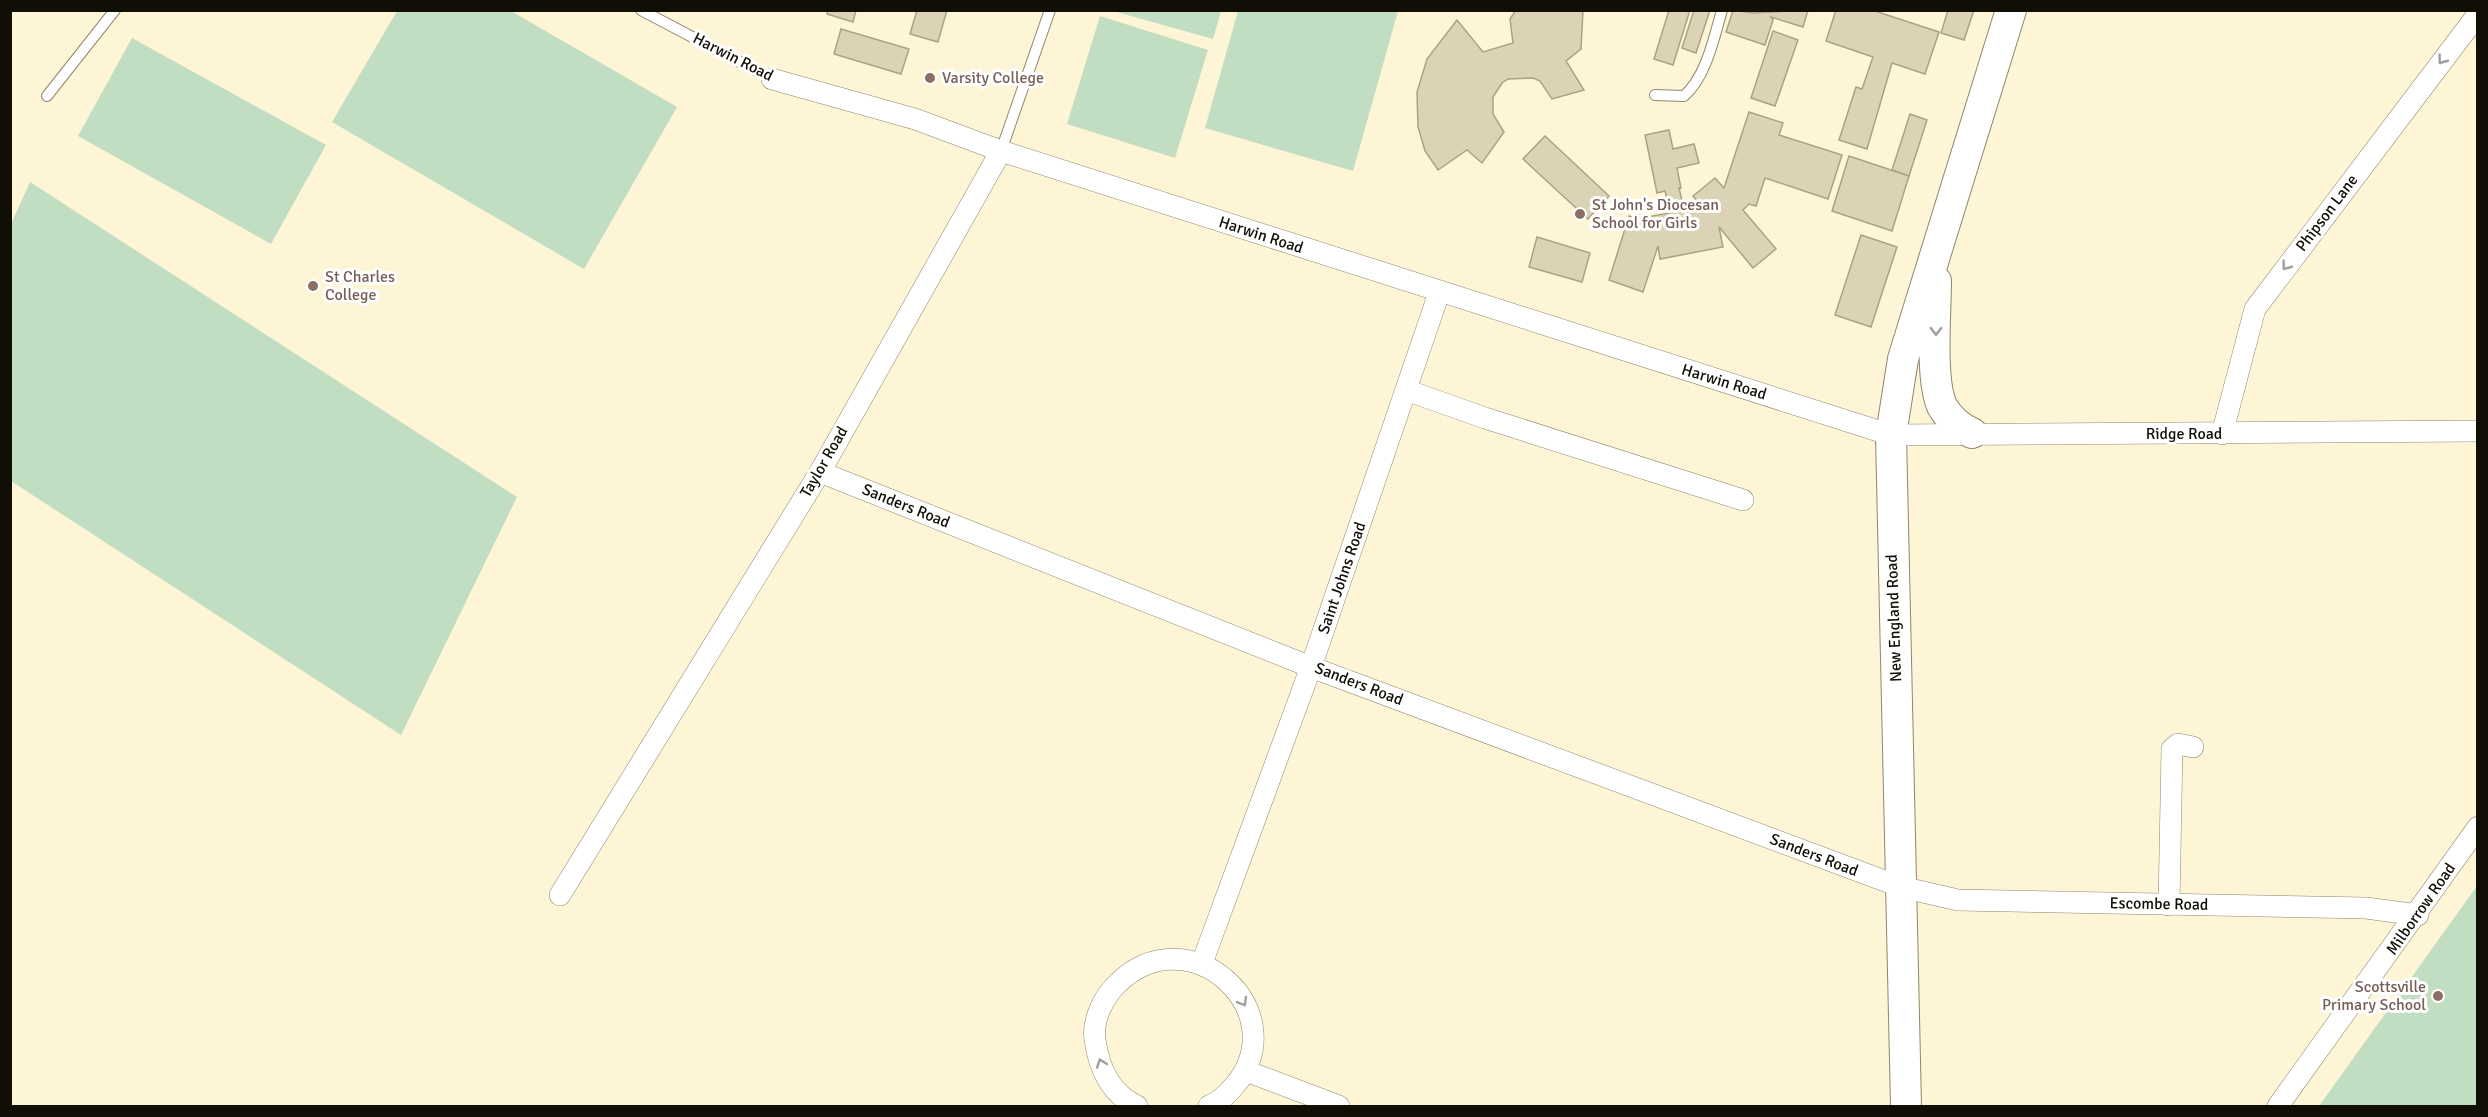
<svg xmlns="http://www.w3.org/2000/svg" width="2488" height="1117" font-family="Signika,sans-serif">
  <rect width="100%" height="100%" fill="#fef5d7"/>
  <g fill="#c1ddc2">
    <path d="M397 11H511L677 107 584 269 332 122Z"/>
    <path d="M1113 11 1221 10V11L1213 39Z"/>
    <path d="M1238 11H1398L1353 171 1205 128Z"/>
    <path d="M1100 16 1208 50 1175 158 1067 124Z"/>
    <path d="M132 38 326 145 271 244 78 136Z"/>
    <path d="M30 182 517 497 401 735 11 481V224Z"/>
    <path d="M2477 886V1106H2319Z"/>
  </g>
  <g fill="#dcd3b6" stroke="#aba286" stroke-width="1.5">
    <path d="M828 10H856L853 22 827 14Z"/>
    <path d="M917 10H947L938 42 910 34Z"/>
    <path d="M1516 10H1583L1581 49 1566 61 1584 90 1552 99 1540 81 1533 78 1508 79 1502 83 1493 97V114L1504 132 1482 163 1467 150 1438 170 1425 151 1418 127 1417 92 1427 59 1457 20 1483 52 1513 43 1510 19Z"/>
    <path d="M1669 10H1690L1673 65 1654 59Z"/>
    <path d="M1694 10H1710L1696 53 1682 48Z"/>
    <path d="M1733 10 1752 13 1808 10 1803 27 1771 17 1773 20 1765 45 1726 32Z"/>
    <path d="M1836 10H1872L1939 32 1925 74 1892 63 1867 149 1839 140 1856 87 1862 89 1873 57 1826 41Z"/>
    <path d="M1948 10H1974L1964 40 1941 33Z"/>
    <path d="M841 29 909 49 901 74 834 54Z"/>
    <path d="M1773 31 1798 40 1775 106 1751 98Z"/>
    <path d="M1749 112 1783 123 1779 135 1842 155 1828 199 1765 178 1756 206 1749 204 1743 210 1776 249 1753 268 1719 227 1723 247 1660 259 1658 246 1643 292 1609 280 1629 216 1653 224 1652 216 1670 213 1665 191 1657 193 1645 135 1669 130 1673 149 1694 144 1699 163 1677 168 1681 188H1679L1684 210 1702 207 1693 196 1715 178 1724 188Z"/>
    <path d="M1910 114 1927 120 1909 176 1892 170Z"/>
    <path d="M1545 136 1609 196 1588 219 1523 159Z"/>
    <path d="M1849 156 1909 176 1892 231 1832 211Z"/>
    <path d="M1861 235 1897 247 1871 327 1835 315Z"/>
    <path d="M1537 237 1590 253 1582 282 1529 267Z"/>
  </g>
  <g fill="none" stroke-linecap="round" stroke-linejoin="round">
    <defs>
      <g id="lane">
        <path d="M641 10 772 79"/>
        <path d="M1655 95 1684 96C1706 77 1714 38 1722 10"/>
        <path d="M47 96 115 10"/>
        <path d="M1001 151 1050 10"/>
      </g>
      <g id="street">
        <path d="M772 79 915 119 1001 151 1891 435 2478 431"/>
        <path d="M1406 390 1485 418 1743 500"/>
        <path d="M2222 434 2255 309 2478 14"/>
        <path d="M820 472 1311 667 1901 887 1958 900 2366 908 2418 915"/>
        <path d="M560 895 820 472 1001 151"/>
        <path d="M2169 905 2172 749 2178 744 2193 747"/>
        <path d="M1202 963 1311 667 1439 293"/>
        <path d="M1246 1071 1339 1106"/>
        <path d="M1137 1106C1111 1094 1099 1068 1095 1040 1092 1020 1104 996 1118 983 1189 914 1295 1010 1236 1084 1227 1094 1221 1101 1209 1106"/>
        <path d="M2278 1106 2478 827"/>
      </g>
      <g id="secondary">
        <path d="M1936 281C1936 313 1930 379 1942 406 1949 418 1960 428 1972 433"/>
        <path d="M1906 1106 1891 435 1903 359 2011 10"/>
      </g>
    </defs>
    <use href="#lane" stroke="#8f866b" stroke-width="12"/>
    <use href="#street" stroke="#8f866b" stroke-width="22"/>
    <use href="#secondary" stroke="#8f866b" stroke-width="32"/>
    <use href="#lane" stroke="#fff" stroke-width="10"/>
    <use href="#street" stroke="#fff" stroke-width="21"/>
    <use href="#secondary" stroke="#fff" stroke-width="30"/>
  </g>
  <defs><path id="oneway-chevron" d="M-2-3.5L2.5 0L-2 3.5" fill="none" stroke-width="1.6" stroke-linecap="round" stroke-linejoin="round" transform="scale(1.5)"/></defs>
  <g stroke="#a09f9b">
    <use href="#oneway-chevron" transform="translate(2442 60) rotate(127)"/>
    <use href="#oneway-chevron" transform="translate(2286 266) rotate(127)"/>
    <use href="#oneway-chevron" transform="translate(1936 331) rotate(90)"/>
    <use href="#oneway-chevron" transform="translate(1243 1002) rotate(60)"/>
    <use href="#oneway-chevron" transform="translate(1101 1063) rotate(-110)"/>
  </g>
  <g fill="#8d6e63" stroke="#fff" stroke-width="2">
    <circle cx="930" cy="78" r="6"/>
    <circle cx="1580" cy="214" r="6"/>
    <circle cx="313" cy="286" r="6"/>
    <circle cx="2438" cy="996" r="6"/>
  </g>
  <g text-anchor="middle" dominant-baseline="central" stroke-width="6" stroke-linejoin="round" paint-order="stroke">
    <g font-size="16" fill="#110e05" stroke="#fff">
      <text transform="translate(733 57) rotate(27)">Harwin Road</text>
      <text transform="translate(2327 213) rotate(-53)">Phipson Lane</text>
      <text transform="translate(1261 235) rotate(18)">Harwin Road</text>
      <text transform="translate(1724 382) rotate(17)">Harwin Road</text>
      <text x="2184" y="434">Ridge Road</text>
      <text transform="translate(824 462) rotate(-60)">Taylor Road</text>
      <text transform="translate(906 506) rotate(22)">Sanders Road</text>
      <text transform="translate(1342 578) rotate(-71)">Saint Johns Road</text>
      <text transform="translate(1894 618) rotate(-92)">New England Road</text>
      <text transform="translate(1359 684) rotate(21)">Sanders Road</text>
      <text transform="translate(1814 855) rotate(21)">Sanders Road</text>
      <text transform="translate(2159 904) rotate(1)">Escombe Road</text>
      <text transform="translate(2421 909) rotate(-55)">Milborrow Road</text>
    </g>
    <g font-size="16" fill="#785e54" stroke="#fff" text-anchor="start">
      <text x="942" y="78">Varsity College</text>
      <text x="1592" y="205">St John's Diocesan<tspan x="1592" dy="18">School for Girls</tspan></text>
      <text x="325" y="277">St Charles<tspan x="325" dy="18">College</tspan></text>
      <text x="2426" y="987" text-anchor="end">Scottsville<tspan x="2426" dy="18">Primary School</tspan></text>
    </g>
  </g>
  <rect width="2488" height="1117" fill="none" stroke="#110e05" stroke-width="24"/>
</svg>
